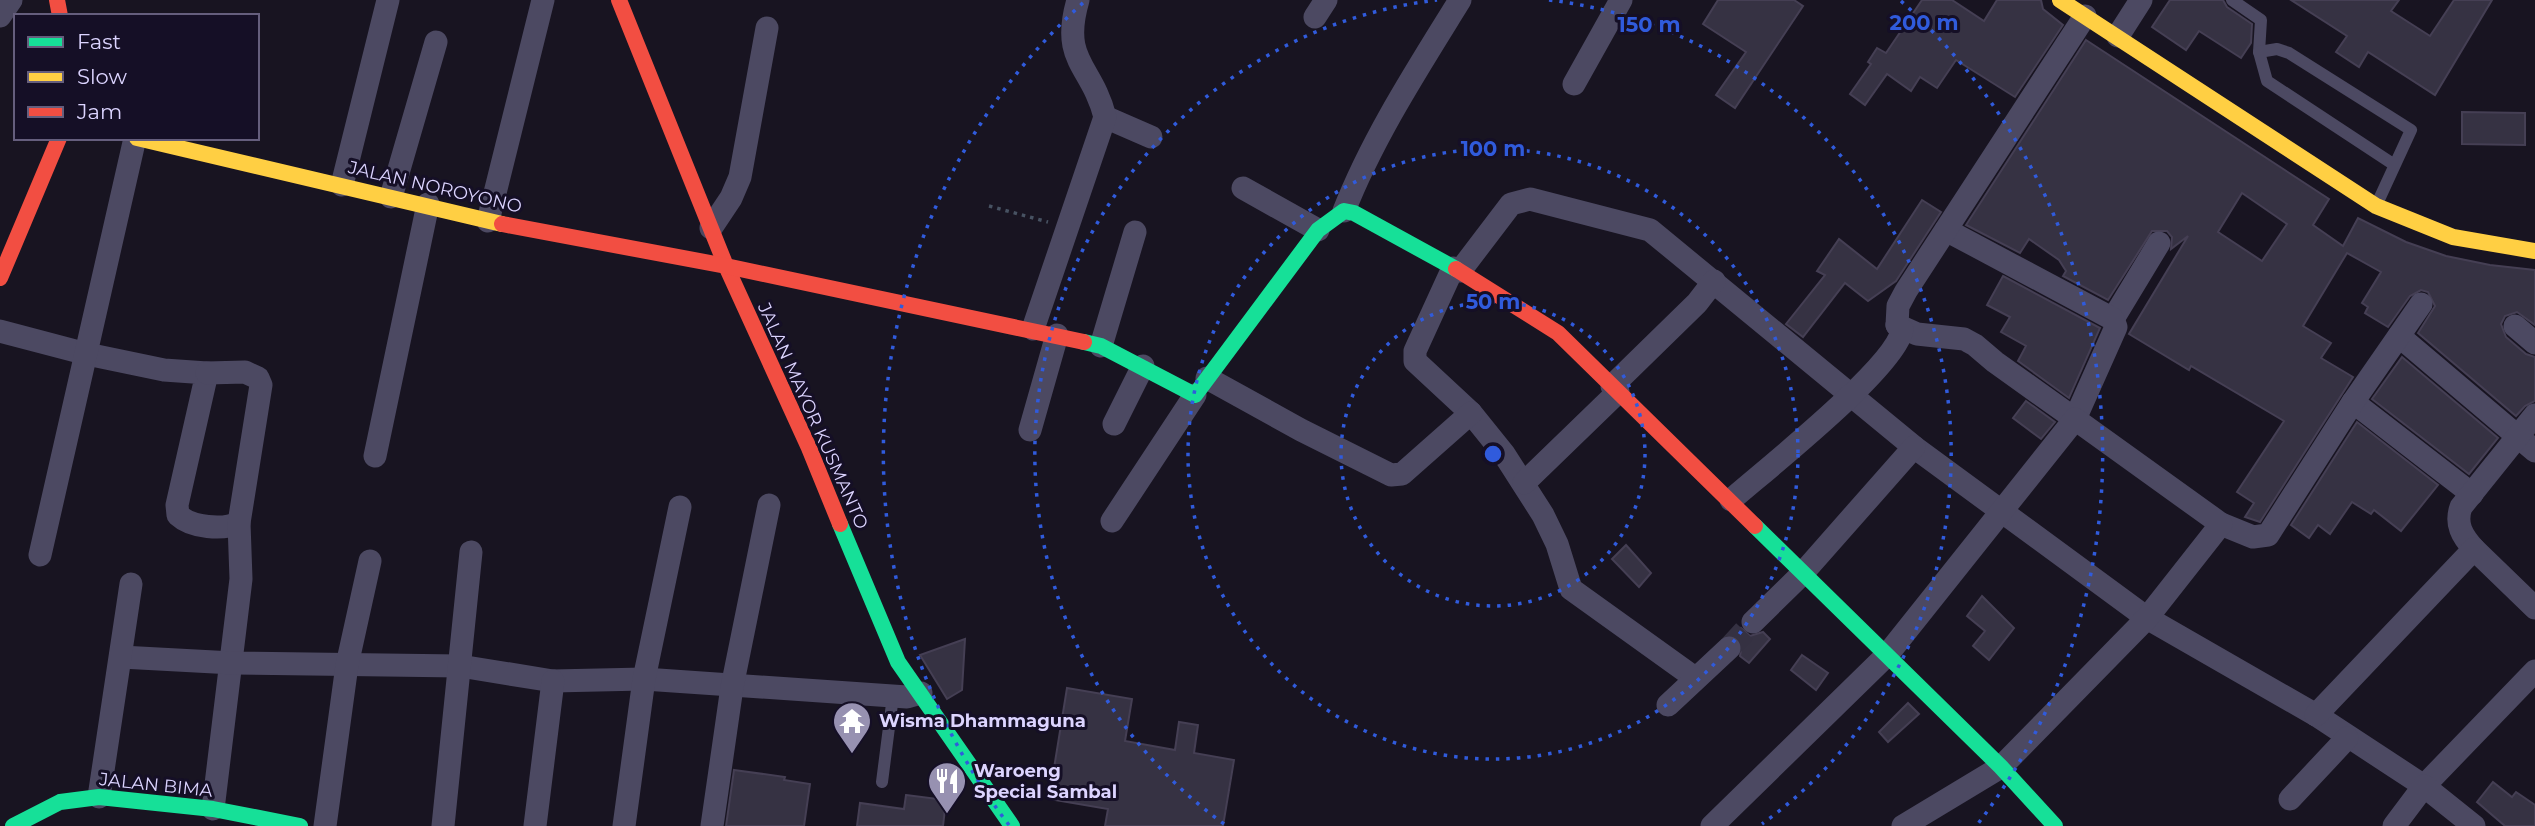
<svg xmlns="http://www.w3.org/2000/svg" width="2535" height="826" font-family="Montserrat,sans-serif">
  <rect width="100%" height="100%" fill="#181421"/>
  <g fill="#363243" stroke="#453f54" stroke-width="2" fill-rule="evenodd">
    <path d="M1718 0H1794L1803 6 1735 108 1716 95 1746 52 1703 24Z"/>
    <path d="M1922 0H1952L1984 21 1997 0H2041L2043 9 2063 25 2015 97 1956 60 1937 88 1920 77 1911 91 1887 74 1865 105 1850 94 1871 64 1868 62 1877 48 1886 53Z"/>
    <path d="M2170 0H2223L2227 7 2252 24 2251 43 2241 58 2199 31 2186 50 2152 27Z"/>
    <path d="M2291 0H2399L2391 11 2430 36 2454 0H2492L2435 95 2368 52 2359 67 2336 52 2347 36Z"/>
    <path d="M2086 40 2329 199 2313 225 2343 246 2358 218 2406 242 2446 256 2490 265 2535 270V325L2517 312 2505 316 2501 324 2506 337 2526 354 2535 357V401L2525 406 2516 416 2418 333 2435 306 2428 292 2421 290 2410 296 2388 327 2365 313 2368 307 2362 303 2381 272 2347 253 2303 326 2331 343 2321 358 2353 377 2260 522 2245 517 2254 503 2237 492 2284 421 2191 366 2189 370 2129 334 2188 236 2171 249 2172 237 2167 231H2152L2108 300 2063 276 2066 271 2059 260 2029 239 2020 253 1966 225ZM2242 193 2287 224 2262 261 2218 232Z"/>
    <path d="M2462 112 2525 113V145L2462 144Z"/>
    <path d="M1922 200 1941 212 1896 281 1868 301 1845 283 1803 337 1786 324 1825 275 1817 271 1839 239 1877 269Z"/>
    <path d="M2003 276 2100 328 2069 398 2018 361 2026 346 2001 332 2010 317 1987 305Z"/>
    <path d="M2402 357 2498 438 2469 474 2372 399Z"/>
    <path d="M2026 401 2055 422 2041 439 2013 418Z"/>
    <path d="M2357 422 2438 485 2401 531 2374 510 2371 514 2352 502 2330 534 2318 525 2309 538 2291 525Z"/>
    <path d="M1626 545 1651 573 1639 587 1612 559Z"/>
    <path d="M1982 596 2014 628 1989 660 1973 646 1985 631 1967 616Z"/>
    <path d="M1741 628 1750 636 1763 632 1770 639 1749 663 1740 656 1742 644 1735 636Z"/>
    <path d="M965 639 962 690 947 699 920 655Z"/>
    <path d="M1802 655 1828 673 1816 690 1791 670Z"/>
    <path d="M1067 688 1132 699 1125 741 1175 750 1179 722 1198 725 1194 753 1234 760 1223 826H1105L1108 809 1049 799Z"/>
    <path d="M1908 703 1919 714 1888 742 1879 732Z"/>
    <path d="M734 770 785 777 784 780 810 784 804 826H726Z"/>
    <path d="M2493 782 2512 797 2516 792 2535 805V826H2505L2477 802Z"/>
    <path d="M906 795 946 800 943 826H857L860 803 904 809Z"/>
  </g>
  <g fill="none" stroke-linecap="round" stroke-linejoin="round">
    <path stroke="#353142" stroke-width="23" stroke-dasharray="23 11" stroke-linecap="butt" d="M1729 648 1753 622"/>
    <path stroke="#475262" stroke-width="3.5" stroke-dasharray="3.5 5" stroke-linecap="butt" d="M989 206 1048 222"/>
    <g stroke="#4c4962" stroke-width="12">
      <path d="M2232 0 2261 20 2259 52"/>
      <path d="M2376 206 2411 130 2289 53 2277 49 2259 52 2267 81 2393 164"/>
      <path d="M882 782 893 696"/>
    </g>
    <g stroke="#4c4962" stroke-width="23">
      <path d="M0 16 11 0"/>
      <path d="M1315 17 1326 0"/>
      <path d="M2118 36 2141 0"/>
      <path d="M1574 84 1621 0"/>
      <path d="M1105 117 1151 137"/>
      <path d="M342 185 388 0"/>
      <path d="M1243 188 1318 230"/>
      <path d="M391 197 436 42"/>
      <path d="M1344 211C1373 137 1418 68 1460 0"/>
      <path d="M488 221 543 0"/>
      <path d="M711 228 731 198 740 177 767 28"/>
      <path d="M1453 268 1415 351V361L1471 413 1504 454 1543 515 1557 544 1571 589 1695 678"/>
      <path d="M1460 271 1511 204 1530 199 1650 230 1914 447 2147 618 2316 715 2424 786 2535 671"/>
      <path d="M2113 319 2159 243"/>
      <path d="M1897 325 1917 334 1964 339 1975 345 1995 362 2075 419 2116 327 2113 319 1946 230"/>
      <path d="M2515 326 2535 343"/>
      <path d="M1033 329 1105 117C1092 65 1060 62 1078 0"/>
      <path d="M0 331 87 354 164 370 207 373 177 505 178 515C192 528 223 530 239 523"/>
      <path d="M2399 336 2535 451"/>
      <path d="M1101 346 1135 232"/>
      <path d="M207 373 245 372 258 378 261 385 239 523 241 579 213 809"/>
      <path d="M1207 378 1301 430 1391 475 1402 474 1471 413"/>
      <path d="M1612 386 1697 303 1714 281"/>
      <path d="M2353 402 2472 494"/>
      <path d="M1114 424 1143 366"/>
      <path d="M1030 430 1057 335"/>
      <path d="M375 456 428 204"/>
      <path d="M1524 483 1618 392"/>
      <path d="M1731 500C1764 471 1896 367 1902 330L1897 325 1898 306 1906 291 2085 16"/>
      <path d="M1112 521 1195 395"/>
      <path d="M2221 524 2253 537 2268 535 2353 402 2421 304"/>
      <path d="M2474 549C2462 536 2455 524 2461 507L2535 415"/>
      <path d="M40 555 135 138"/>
      <path d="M1753 622 1802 574 1914 447"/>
      <path d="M121 657 233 663 460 666 553 681 644 679 907 697 921 693"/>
      <path d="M1668 705 1729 648"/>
      <path d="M2316 715 2474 549 2535 608"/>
      <path d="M99 797 131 584"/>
      <path d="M2290 799 2347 738"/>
      <path d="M325 826 347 665 370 561"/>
      <path d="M443 826 471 552"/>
      <path d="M535 826 553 681"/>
      <path d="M624 826 644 679 680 507"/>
      <path d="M712 826 732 687 769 505"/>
      <path d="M1712 826 1887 655 2075 419 2221 524 2147 618 2001 767 1903 826"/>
      <path d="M2394 826 2424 786 2474 826"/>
    </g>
    <g stroke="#16e098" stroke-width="16">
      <path d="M1084 342 1101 346 1195 395 1318 230 1344 211 1354 213 1456 269"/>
      <path d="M840 524 898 662 1012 826"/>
      <path d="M1755 526 2001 767 2055 826"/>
      <path d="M13 826 60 802 99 797 213 809 300 826"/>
    </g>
    <g stroke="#ffcf43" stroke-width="16">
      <path d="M2060 0 2376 206 2453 237 2535 251"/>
      <path d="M137 138 502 224"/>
    </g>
    <g stroke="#f24e42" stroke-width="16">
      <path d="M57 0 60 16"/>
      <path d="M619 0 726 266 809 448 840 524"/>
      <path d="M502 224 726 266 1084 342"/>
      <path d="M1456 269 1558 333 1755 526"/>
      <path d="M0 278 59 138"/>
    </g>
  </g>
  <g fill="none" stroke="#305bdc" stroke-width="3.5" stroke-dasharray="3.5 7">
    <circle cx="1493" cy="454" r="152"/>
    <circle cx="1493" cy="454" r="305"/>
    <path d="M1224 824A457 457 0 0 1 1437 0M1549 0A457 457 0 0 1 1762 824"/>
    <path d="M1009 825A610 610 0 0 1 1085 1M1901 1A610 610 0 0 1 1977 825"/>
  </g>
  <defs>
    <symbol id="temple-pin" viewBox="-11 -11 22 30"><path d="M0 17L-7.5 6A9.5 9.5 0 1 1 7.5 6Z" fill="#9791b1" stroke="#150f26"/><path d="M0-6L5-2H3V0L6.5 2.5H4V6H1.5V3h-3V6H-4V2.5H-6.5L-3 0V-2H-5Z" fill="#fff"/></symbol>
    <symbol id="restaurant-pin" viewBox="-11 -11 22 30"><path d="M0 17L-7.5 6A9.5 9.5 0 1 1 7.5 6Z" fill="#9791b1" stroke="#150f26"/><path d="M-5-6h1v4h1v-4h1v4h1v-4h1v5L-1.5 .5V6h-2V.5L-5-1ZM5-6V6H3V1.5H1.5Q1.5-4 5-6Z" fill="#fff"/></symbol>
  </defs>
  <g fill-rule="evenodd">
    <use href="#temple-pin" x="830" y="699" width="44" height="60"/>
    <use href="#restaurant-pin" x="925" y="759" width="44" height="60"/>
  </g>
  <g text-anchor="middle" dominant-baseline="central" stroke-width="6" stroke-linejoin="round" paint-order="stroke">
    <g font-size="18" fill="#dcd4ff" stroke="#150f26">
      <text transform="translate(435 187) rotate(13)">JALAN NOROYONO</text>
      <text transform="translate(813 416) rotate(66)">JALAN MAYOR KUSMANTO</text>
      <text transform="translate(156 785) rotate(6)">JALAN BIMA</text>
    </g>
    <g font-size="18" font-weight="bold" fill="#dcd4ff" stroke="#150f26" text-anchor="start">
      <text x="879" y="721">Wisma Dhammaguna</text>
      <text x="974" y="771">Waroeng<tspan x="974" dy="21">Special Sambal</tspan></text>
    </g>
  </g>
  <circle cx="1493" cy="454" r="10" fill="#305bdc" stroke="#150f26" stroke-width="3.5"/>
  <g font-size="21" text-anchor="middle" font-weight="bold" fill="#305bdc" stroke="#150f26" stroke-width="6" stroke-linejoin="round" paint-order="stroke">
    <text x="1924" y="30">200 m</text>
    <text x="1649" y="32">150 m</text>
    <text x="1493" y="156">100 m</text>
    <text x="1493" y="309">50 m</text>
  </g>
  <rect x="14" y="14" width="245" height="126" fill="#150f26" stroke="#655e7d" stroke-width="2"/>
  <rect x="28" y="37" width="35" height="10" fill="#16e098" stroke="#655e7d" stroke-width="2"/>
  <text x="77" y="49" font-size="21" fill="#dcd4ff">Fast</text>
  <rect x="28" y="72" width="35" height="10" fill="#ffcf43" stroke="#655e7d" stroke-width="2"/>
  <text x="77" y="84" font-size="21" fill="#dcd4ff">Slow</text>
  <rect x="28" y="107" width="35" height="10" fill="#f24e42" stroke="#655e7d" stroke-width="2"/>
  <text x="77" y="119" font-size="21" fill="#dcd4ff">Jam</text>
</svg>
